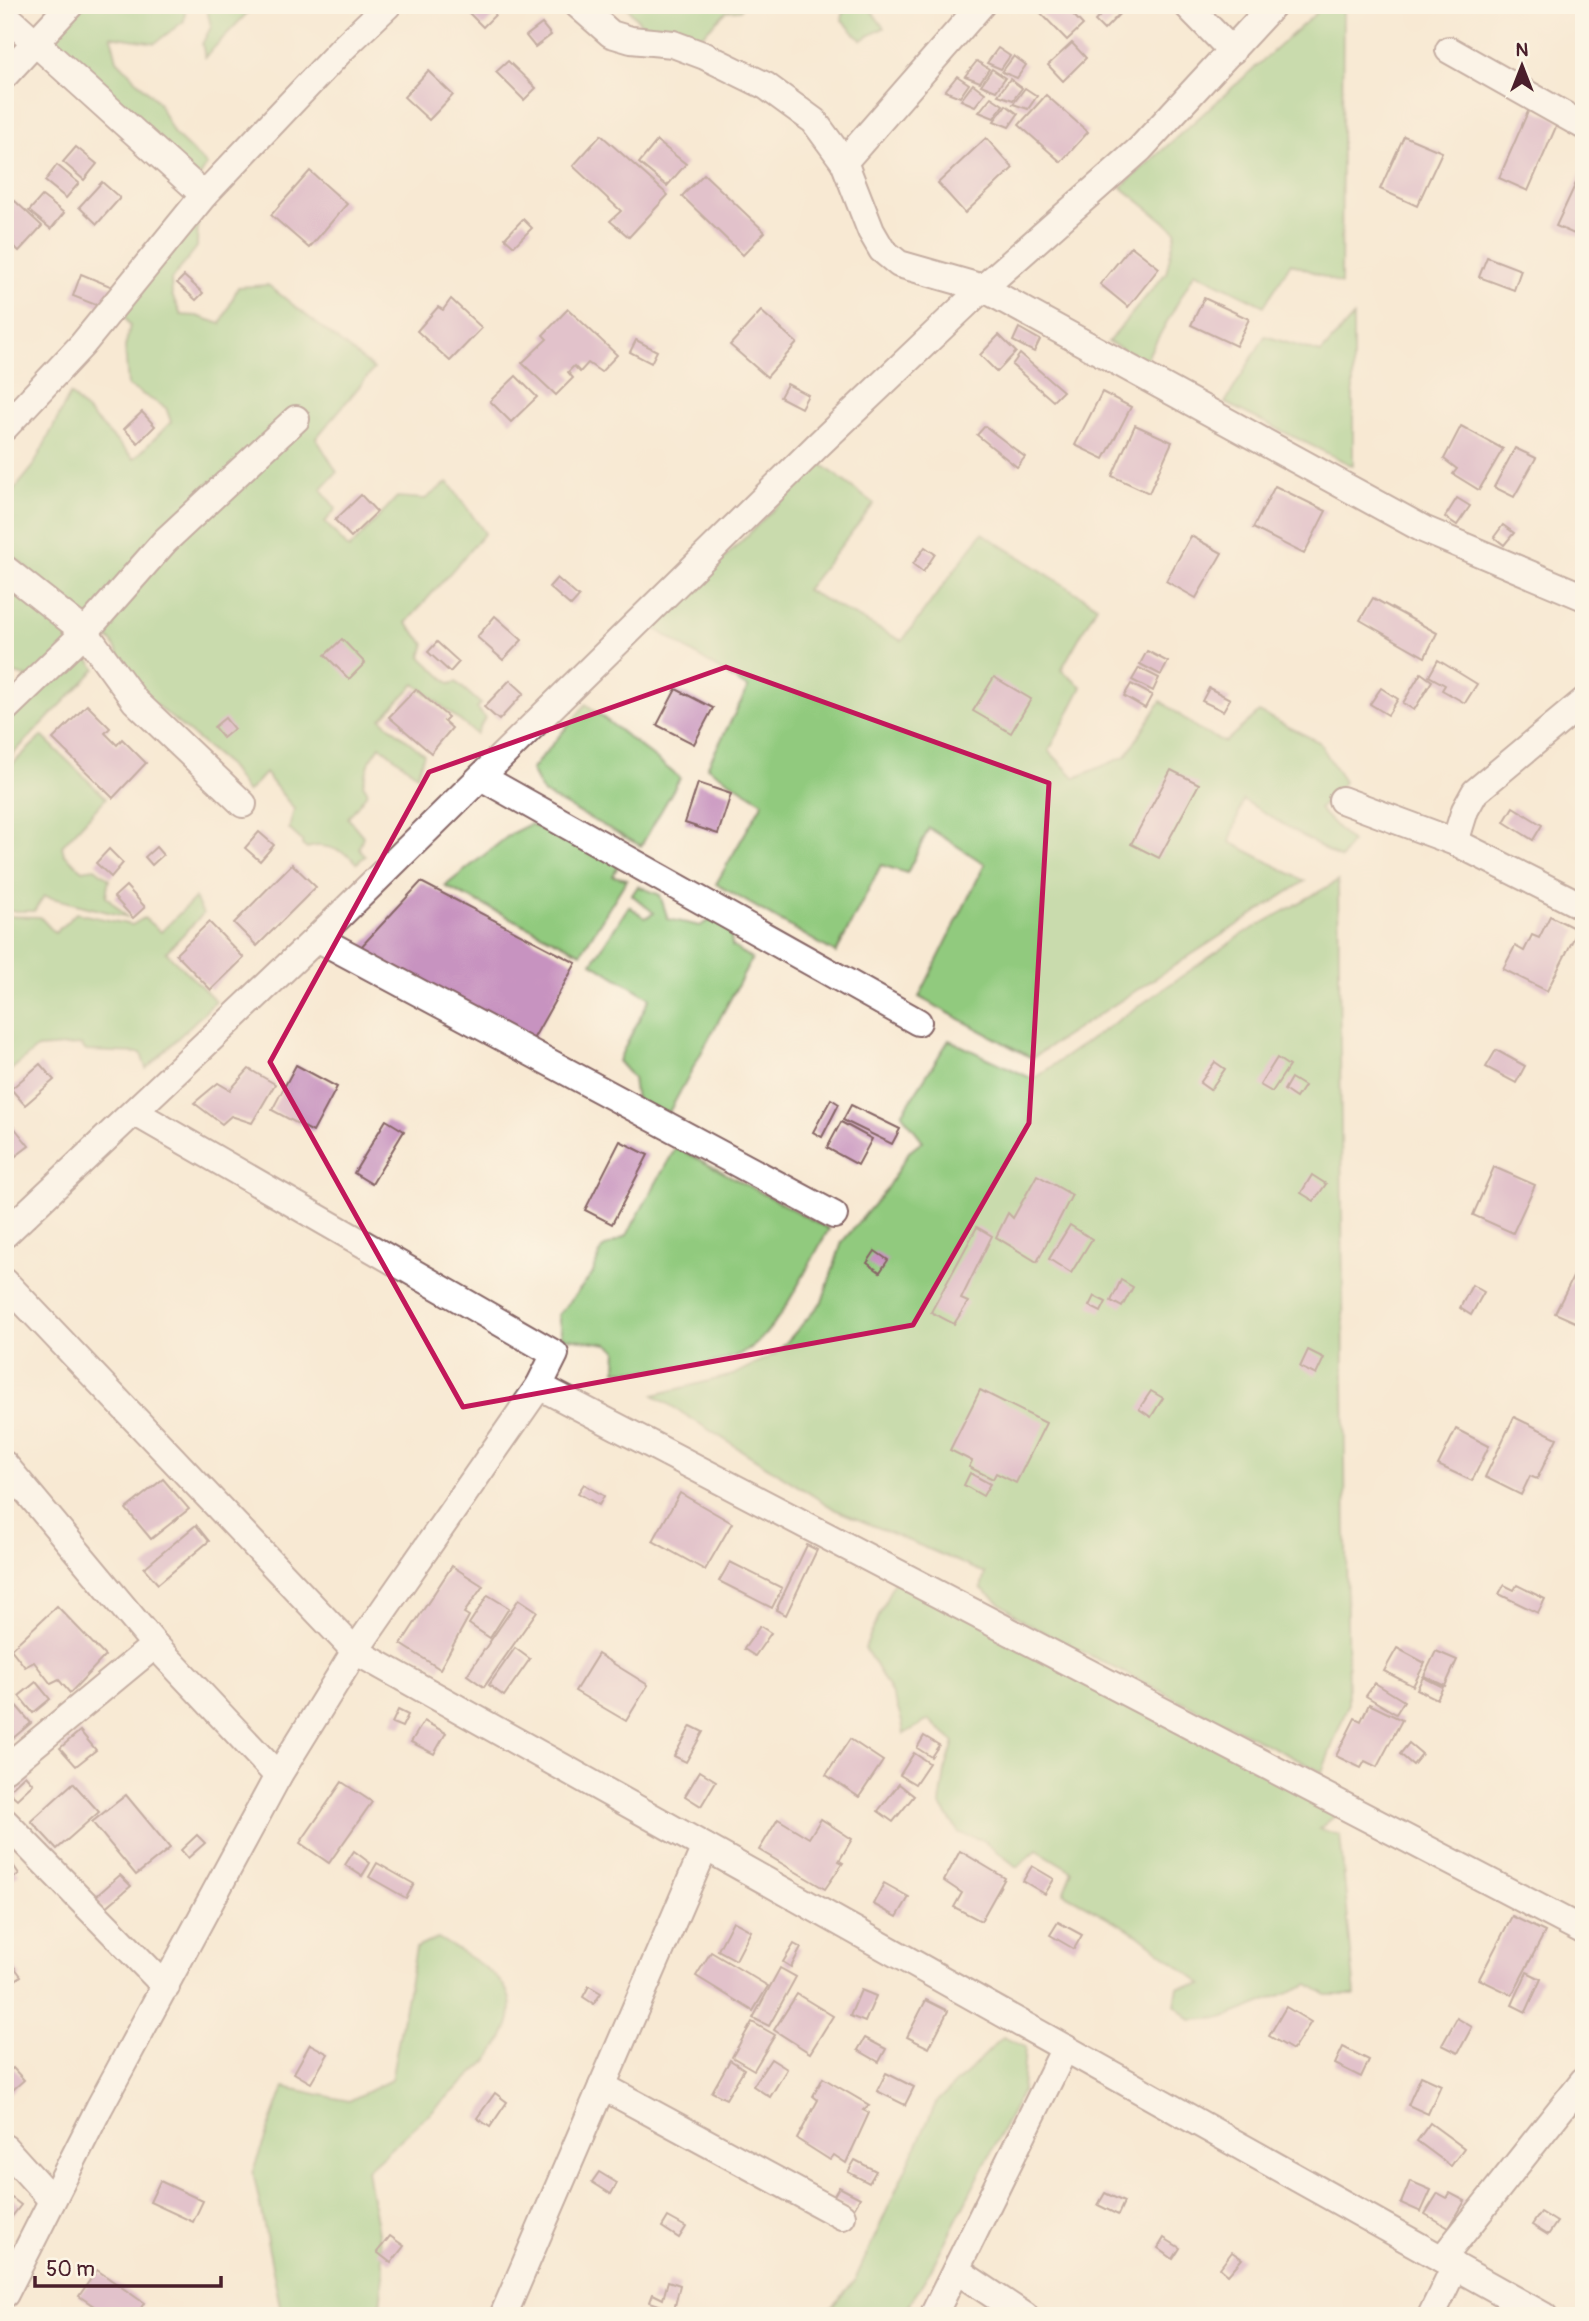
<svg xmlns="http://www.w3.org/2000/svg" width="1589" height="2321" font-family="Pangolin,sans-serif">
  <rect width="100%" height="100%" fill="#fcf5e5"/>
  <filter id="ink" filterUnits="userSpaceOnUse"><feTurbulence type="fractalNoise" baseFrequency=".0143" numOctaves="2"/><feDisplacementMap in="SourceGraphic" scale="14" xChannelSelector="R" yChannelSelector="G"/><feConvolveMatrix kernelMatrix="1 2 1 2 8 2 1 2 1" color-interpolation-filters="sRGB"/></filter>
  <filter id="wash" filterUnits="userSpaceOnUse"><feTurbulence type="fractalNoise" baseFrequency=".00686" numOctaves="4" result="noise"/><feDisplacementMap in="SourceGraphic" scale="28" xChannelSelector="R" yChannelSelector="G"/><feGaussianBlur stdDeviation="1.57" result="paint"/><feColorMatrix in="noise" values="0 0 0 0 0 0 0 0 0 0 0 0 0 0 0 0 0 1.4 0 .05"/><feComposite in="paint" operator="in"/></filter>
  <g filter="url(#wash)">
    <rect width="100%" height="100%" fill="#f8e9d3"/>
    <g fill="#91ca7e" stroke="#6e7454" stroke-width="2">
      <path d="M84 5H186L184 21 155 43 111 36 117 60 158 102 174 134 207 165 199 178 49 41Z"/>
      <path d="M206 5H255L205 57 202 44 211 27Z"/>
      <path d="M625 5H744L740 10 727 11 698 39 686 29 676 40 650 34Z"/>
      <path d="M845 5H867L884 28 861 40 842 20Z"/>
      <path d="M1325 5H1343L1341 284 1291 263 1264 306 1195 272 1145 361 1108 342 1166 273 1176 231 1121 187Z"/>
      <path d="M198 217 197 247 171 280 172 295 181 315 197 316 221 324 238 287 268 285 374 369 316 438 337 472 321 489 336 509 325 522 349 549 397 497 425 499 448 482 485 533 406 623 425 644 421 657 450 684 456 682 481 704 477 708 485 718 476 734 415 684 381 719 424 754 417 775 380 746 370 761 363 784 368 792 348 818 363 836 359 848 365 856 357 863C349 852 319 841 307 849L302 845V841L289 829 294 809 265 773 247 793 228 765 138 690 112 642 5 549V501L33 467 70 394 134 459 171 422 166 408 128 386 125 347 130 326 121 310Z"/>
      <path d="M1353 317V466L1225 403 1265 336 1321 353Z"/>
      <path d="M820 463 874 504 806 590 902 641 982 533 1097 606 1061 670 1082 687 1049 751 1075 778 1126 756 1161 701 1202 732 1225 742 1259 712 1319 742 1344 782 1319 809 1351 842 1341 859 1243 800 1230 842 1305 881 1032 1058 919 997 985 864 929 828 907 873 881 865 836 953 716 884 763 802 707 767 748 688 654 628Z"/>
      <path d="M5 579 57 618 96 669 10 757 5 752V702L28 677 5 670Z"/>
      <path d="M586 704 680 778 641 846 543 793 531 770Z"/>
      <path d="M42 736 106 798 62 846 64 854 82 870 95 868 109 879 106 896 127 917 44 896 34 911H5V771Z"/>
      <path d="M530 824 620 862 613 876 627 879 581 953 445 886 512 833Z"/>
      <path d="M1338 881 1348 1705 1322 1772 1027 1624 981 1588 985 1573 836 1510 654 1395 733 1375 777 1353 822 1302 842 1242 885 1191 909 1152 923 1141 902 1114 949 1040 1033 1079 1243 934Z"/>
      <path d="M638 886 660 895 668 919 700 926 714 918 730 924 732 946 752 959 667 1116 636 1101 633 1078 618 1061 650 998 592 963 629 906 645 918 654 913 632 895Z"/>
      <path d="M195 898 203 914 166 952 216 1001 146 1069 141 1053 86 1051 81 1045 37 1048 5 1075V916L40 917 55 933 76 913 132 925 144 918 161 932Z"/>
      <path d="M676 1147 829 1229C807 1266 788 1312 757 1343 732 1368 651 1372 616 1370L617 1350 608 1344 562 1337 558 1315 592 1275 602 1249 627 1235Z"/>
      <path d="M897 1574 1350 1804 1319 1829 1340 1835 1355 1995H1326L1309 1984 1223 2018 1191 2020 1175 2005 1178 1987 1203 1985 1138 1934 1063 1893 1072 1871 1037 1850 1017 1867 982 1840 959 1833 940 1804 945 1771 954 1742 929 1720 904 1734C901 1703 880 1674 865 1648Z"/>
      <path d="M438 1938C495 1973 541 1992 487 2061L367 2170 384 2268 379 2316H282L253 2171 284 2087 349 2101 391 2080 416 1948Z"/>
      <path d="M1003 2037 1025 2047 1022 2092 930 2271 907 2309 883 2316H824L855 2280 936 2103Z"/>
    </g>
    <g id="blocks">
      <g fill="#c793c0">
        <path d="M461 5H505L483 27Z"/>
        <path d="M1033 5H1064L1083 25 1067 40Z"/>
        <path d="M1111 5H1128L1104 30 1095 21Z"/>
        <path d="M542 24 551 35 535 47 526 36Z"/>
        <path d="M1072 43 1086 58 1063 81 1048 65Z"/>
        <path d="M998 48 1010 56 1001 69 987 63Z"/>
        <path d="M1014 56 1026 65 1017 78 1002 72Z"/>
        <path d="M508 61 536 88 524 100 496 72Z"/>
        <path d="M977 61 989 69 980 82 965 76Z"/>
        <path d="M992 69 1005 78 996 91 981 85Z"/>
        <path d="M428 71 453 95 429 120 404 97Z"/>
        <path d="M957 76 969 84 960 97 945 91Z"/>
        <path d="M1010 79 1022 88 1013 100 998 95Z"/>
        <path d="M973 84 985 93 975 106 961 100Z"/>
        <path d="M1025 88 1037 96 1028 109 1013 104Z"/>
        <path d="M1046 95 1088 132 1061 162 1019 125Z"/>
        <path d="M991 97 1003 105 994 118 979 112Z"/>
        <path d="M1006 105 1018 114 1009 127 994 121Z"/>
        <path d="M1530 107 1559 120 1528 191 1499 178Z"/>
        <path d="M601 135 668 195 629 237 610 221 621 211 573 166Z"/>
        <path d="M1404 136 1442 152 1417 206 1380 189Z"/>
        <path d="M986 138 1013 168 965 213 938 183Z"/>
        <path d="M657 141 686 164 667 186 639 163Z"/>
        <path d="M76 147 97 164 84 180 63 162Z"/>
        <path d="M57 165 79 183 66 198 45 181Z"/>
        <path d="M1584 166V231L1581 237 1556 226Z"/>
        <path d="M310 171 347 204 309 248 271 215Z"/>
        <path d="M704 174 765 232 743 255 682 196Z"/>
        <path d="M102 182 120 198 97 224 79 207Z"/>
        <path d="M42 196 64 213 51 229 29 211Z"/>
        <path d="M15 201 42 226 19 251 5 238V212Z"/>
        <path d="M523 219 532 228 514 246 505 238Z"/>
        <path d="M1131 246 1159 268 1128 307 1100 284Z"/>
        <path d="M1487 257 1521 270 1514 290 1479 277Z"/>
        <path d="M81 274 115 288 106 309 73 296Z"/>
        <path d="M184 276 203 293 196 300 177 283Z"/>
        <path d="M1204 298 1249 319 1236 346 1191 325Z"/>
        <path d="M451 299 482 328 450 361 417 331 438 307 443 310Z"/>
        <path d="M568 309 617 355 601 372 588 363 580 372 574 366 568 372 573 378 556 395 522 363 547 339 543 335Z"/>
        <path d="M761 311 797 343 767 377 730 345Z"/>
        <path d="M1019 328 1040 340 1034 352 1013 341Z"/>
        <path d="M999 335 1016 352 997 372 980 355Z"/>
        <path d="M636 340 657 351 651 363 630 352Z"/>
        <path d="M1020 354 1063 391 1053 401 1012 365Z"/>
        <path d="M516 376 537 397 511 422 490 401Z"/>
        <path d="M787 384 808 395 801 408 780 397Z"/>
        <path d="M1102 392 1131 407 1104 459 1075 445Z"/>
        <path d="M142 412 155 426 138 443 124 429Z"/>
        <path d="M1135 425 1172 442 1149 493 1112 476Z"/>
        <path d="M985 426 1025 457 1017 467 977 435Z"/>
        <path d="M1461 426 1503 449 1479 490 1453 474 1457 469 1444 459Z"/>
        <path d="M1515 448 1536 458 1514 497 1494 487Z"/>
        <path d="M1275 486 1326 511 1304 554 1253 528Z"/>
        <path d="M361 495 377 512 351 537 335 520Z"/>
        <path d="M1457 498 1470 506 1457 525 1445 517Z"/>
        <path d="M1503 525 1514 533 1504 545 1494 537Z"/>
        <path d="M1191 536 1222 553 1196 598 1166 581Z"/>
        <path d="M925 547 935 554 923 572 913 564Z"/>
        <path d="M557 578 579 597 571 606 549 587Z"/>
        <path d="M1373 598 1437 633 1425 657 1360 620Z"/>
        <path d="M495 616 522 640 503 660 477 637Z"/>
        <path d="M342 639 365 663 349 679 325 655Z"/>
        <path d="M437 642 459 662 450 672 428 652Z"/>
        <path d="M1147 651 1168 662 1161 675 1140 664Z"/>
        <path d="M1438 660 1477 684 1465 703 1442 690 1445 685 1429 676Z"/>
        <path d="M1139 668 1159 678 1153 691 1132 680Z"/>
        <path d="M1421 673 1432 681 1414 710 1403 703Z"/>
        <path d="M994 677 1031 699 1011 733 973 711Z"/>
        <path d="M510 680 524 693 499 720 484 707Z"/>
        <path d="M1131 684 1152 695 1145 708 1124 696Z"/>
        <path d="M1209 688 1230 699 1223 711 1202 701Z"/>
        <path d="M1381 688 1398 699 1388 715 1370 704Z"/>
        <path d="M416 689 448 717 444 721 452 728 431 753 389 717Z"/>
        <path d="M676 689 713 708 694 744 657 725Z"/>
        <path d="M87 705 110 728 105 733 117 745 122 739 146 763 113 798 53 739Z"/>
        <path d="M225 718 234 729 223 738 214 727Z"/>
        <path d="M1171 770 1199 784 1159 858 1131 844Z"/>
        <path d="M698 783 731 794 718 834 685 823Z"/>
        <path d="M1513 807 1542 825 1533 840 1504 822Z"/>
        <path d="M259 832 274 845 260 861 245 848Z"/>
        <path d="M156 847 163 855 152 865 145 857Z"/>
        <path d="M109 849 123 863 111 877 96 863Z"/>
        <path d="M292 864 316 887 257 946 234 923Z"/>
        <path d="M421 882 576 963 531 1043 359 949Z"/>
        <path d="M126 886 145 907 133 918 114 897Z"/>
        <path d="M1550 916 1578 930 1547 991 1503 969 1515 946 1524 951 1532 935 1539 938Z"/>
        <path d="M209 922 244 958 211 990 176 954Z"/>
        <path d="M1496 1050 1525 1066 1516 1083 1486 1067Z"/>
        <path d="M1277 1058 1289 1066 1272 1092 1260 1085Z"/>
        <path d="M1215 1062 1225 1069 1210 1090 1200 1083Z"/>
        <path d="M40 1064 54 1080 25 1105 11 1089Z"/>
        <path d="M296 1065 337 1087 313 1132 272 1110Z"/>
        <path d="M249 1069 275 1084 252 1123 231 1116 222 1124 194 1103 218 1083 230 1090Z"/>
        <path d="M1291 1078 1304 1086 1296 1098 1284 1090Z"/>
        <path d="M831 1099 839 1104 822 1137 813 1132Z"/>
        <path d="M851 1105 900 1129 892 1144 843 1120Z"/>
        <path d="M5 1116 29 1146 8 1162 5 1159Z"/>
        <path d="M386 1120 404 1131 372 1184 354 1173Z"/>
        <path d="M841 1122 872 1139 858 1165 827 1148Z"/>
        <path d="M620 1141 648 1155 612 1224 585 1210Z"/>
        <path d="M1494 1167 1535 1185 1513 1233 1473 1215Z"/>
        <path d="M1037 1175 1072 1195 1037 1262 996 1237 1008 1213 1013 1218Z"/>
        <path d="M1312 1175 1326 1184 1314 1201 1301 1193Z"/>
        <path d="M1070 1225 1092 1239 1071 1273 1049 1259Z"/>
        <path d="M977 1227 992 1236 961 1299 968 1302 954 1324 931 1312Z"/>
        <path d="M875 1251 888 1260 880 1272 867 1263Z"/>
        <path d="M1580 1263 1584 1264V1326L1555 1313Z"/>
        <path d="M1121 1280 1133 1287 1122 1307 1111 1301Z"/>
        <path d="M1472 1285 1484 1292 1471 1315 1460 1308Z"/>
        <path d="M1094 1296 1106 1302 1101 1312 1089 1306Z"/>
        <path d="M1308 1350 1324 1358 1316 1375 1300 1367Z"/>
        <path d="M980 1390 1046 1423 1016 1483 996 1473 993 1479 969 1467 972 1461 950 1450Z"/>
        <path d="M1151 1391 1163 1398 1151 1417 1139 1409Z"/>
        <path d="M1514 1417 1557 1438 1537 1479 1530 1476 1521 1495 1485 1477Z"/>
        <path d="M1456 1429 1489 1446 1472 1481 1438 1465Z"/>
        <path d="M970 1473 990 1484 983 1496 964 1485Z"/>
        <path d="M163 1479 189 1509 151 1539 126 1509Z"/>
        <path d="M584 1484 604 1496 599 1505 578 1493Z"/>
        <path d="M680 1493 732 1523 705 1570 653 1541Z"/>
        <path d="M196 1525 209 1541 158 1584 144 1568Z"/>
        <path d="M807 1545 817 1550 786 1615 776 1610Z"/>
        <path d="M730 1562 782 1588 772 1608 719 1581Z"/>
        <path d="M452 1566 483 1586 464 1613 469 1616 440 1669 401 1644Z"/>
        <path d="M1504 1585 1514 1590 1517 1585 1545 1599 1538 1613 1499 1594Z"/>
        <path d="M488 1595 509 1608 490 1638 469 1624Z"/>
        <path d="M519 1599 537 1611 484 1687 467 1675Z"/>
        <path d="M57 1606 105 1656 70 1693 59 1680 51 1684 34 1662 25 1667 11 1649Z"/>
        <path d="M760 1626 771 1633 755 1656 744 1649Z"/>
        <path d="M515 1648 530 1659 504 1696 489 1685Z"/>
        <path d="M1397 1648 1425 1663 1413 1686 1384 1671Z"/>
        <path d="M1436 1651 1457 1660 1445 1686 1424 1676Z"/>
        <path d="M598 1654 648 1685 626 1721 575 1691Z"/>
        <path d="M1423 1677 1443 1687 1437 1699 1417 1689Z"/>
        <path d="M36 1682 50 1699 33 1713 19 1696Z"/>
        <path d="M1375 1683 1404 1701 1396 1714 1366 1696Z"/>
        <path d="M8 1696 31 1723 5 1745V1699Z"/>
        <path d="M1369 1704 1402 1720 1377 1767 1365 1761 1361 1768 1336 1756 1355 1718 1361 1721Z"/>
        <path d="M398 1710 408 1715 402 1727 392 1723Z"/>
        <path d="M424 1721 446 1733 434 1754 411 1742Z"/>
        <path d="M691 1726 703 1732 686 1762 674 1756Z"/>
        <path d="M80 1731 96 1750 76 1766 60 1748Z"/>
        <path d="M924 1736 939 1745 931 1757 917 1748Z"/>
        <path d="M850 1739 883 1761 859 1797 826 1775Z"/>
        <path d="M1409 1743 1422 1754 1413 1765 1400 1754Z"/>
        <path d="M914 1753 929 1763 915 1784 900 1775Z"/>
        <path d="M700 1771 716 1781 701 1806 685 1796Z"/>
        <path d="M25 1775 33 1784 17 1799 8 1791Z"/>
        <path d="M342 1782 372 1802 329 1863 300 1843Z"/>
        <path d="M73 1783 99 1812 57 1849 31 1821Z"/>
        <path d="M899 1784 914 1796 893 1822 878 1811Z"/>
        <path d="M126 1795 170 1848 136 1875 92 1822Z"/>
        <path d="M778 1819 809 1838 821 1819 852 1839 839 1861 843 1863 825 1889 759 1850Z"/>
        <path d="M197 1835 205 1843 188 1858 181 1850Z"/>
        <path d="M354 1851 370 1863 362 1876 345 1865Z"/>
        <path d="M960 1851 1005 1878 981 1921 954 1907 962 1893 944 1881Z"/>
        <path d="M5 1853 19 1874 8 1881 5 1877Z"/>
        <path d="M377 1863 414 1884 406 1898 369 1877Z"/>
        <path d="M1032 1866 1054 1879 1045 1894 1023 1881Z"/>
        <path d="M120 1875 131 1886 104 1909 94 1898Z"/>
        <path d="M884 1883 909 1897 897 1917 873 1904Z"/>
        <path d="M1512 1916 1545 1932 1512 1995 1479 1979Z"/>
        <path d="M733 1921 751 1931 736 1960 718 1950Z"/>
        <path d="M1058 1922 1082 1935 1074 1949 1050 1935Z"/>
        <path d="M794 1944 801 1948 791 1967 783 1962Z"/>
        <path d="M711 1952 768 1986 753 2011 696 1976Z"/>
        <path d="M9 1960 21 1976 10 1984 5 1977V1963Z"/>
        <path d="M780 1968 796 1977 769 2026 753 2018Z"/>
        <path d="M1527 1972 1541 1979 1526 2012 1512 2005Z"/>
        <path d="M589 1986 601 1993 594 2004 583 1997Z"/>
        <path d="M861 1990 876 1996 865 2022 850 2016Z"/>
        <path d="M797 1994 833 2016 810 2053 774 2030Z"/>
        <path d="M926 2000 948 2011 929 2048 907 2037Z"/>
        <path d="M1286 2007 1311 2022 1293 2050 1269 2036Z"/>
        <path d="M1457 2018 1472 2027 1458 2053 1442 2045Z"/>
        <path d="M752 2022 775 2035 754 2070 732 2057Z"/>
        <path d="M865 2038 886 2049 879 2062 858 2050Z"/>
        <path d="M310 2044 328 2054 311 2083 294 2073Z"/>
        <path d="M1343 2047 1369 2060 1361 2077 1335 2064Z"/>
        <path d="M771 2059 787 2069 770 2097 753 2086Z"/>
        <path d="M730 2060 744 2069 726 2099 712 2092Z"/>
        <path d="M13 2068 24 2080 5 2097V2075Z"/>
        <path d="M886 2073 914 2087 905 2105 877 2091Z"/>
        <path d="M1421 2076 1441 2085 1428 2114 1408 2105Z"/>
        <path d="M823 2078 869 2105 863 2110 869 2113 846 2163 834 2155 830 2160 797 2139 818 2100 813 2096Z"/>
        <path d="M495 2093 507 2102 490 2127 477 2118Z"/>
        <path d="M1430 2123 1464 2148 1451 2166 1417 2141Z"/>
        <path d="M855 2160 876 2171 869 2183 848 2172Z"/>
        <path d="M599 2172 617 2183 611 2194 592 2182Z"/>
        <path d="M160 2181 203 2201 193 2222 150 2202Z"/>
        <path d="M1410 2181 1431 2190 1421 2212 1401 2203Z"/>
        <path d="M839 2187 860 2198 853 2210 832 2199Z"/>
        <path d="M1105 2193 1124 2202 1118 2215 1098 2205Z"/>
        <path d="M1438 2193 1447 2198 1450 2193 1465 2201 1449 2228 1425 2214Z"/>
        <path d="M12 2198 21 2205 10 2219 5 2215V2205Z"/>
        <path d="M1541 2212 1557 2222 1548 2235 1532 2225Z"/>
        <path d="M668 2217 686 2227 679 2238 662 2227Z"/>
        <path d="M390 2236 404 2246 391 2263 377 2252Z"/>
        <path d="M1164 2238 1180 2248 1173 2259 1158 2248Z"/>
        <path d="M1232 2252 1242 2259 1228 2275 1220 2268Z"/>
        <path d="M97 2270 144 2303 136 2316H109L79 2296Z"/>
        <path d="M668 2281 680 2285 674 2310 650 2302 653 2294 663 2299Z"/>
      </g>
    </g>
  </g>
  <g filter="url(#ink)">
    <use href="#blocks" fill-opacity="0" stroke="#876666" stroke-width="2"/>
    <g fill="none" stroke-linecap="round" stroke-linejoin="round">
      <defs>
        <g id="street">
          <path d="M578 5 611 34 631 40 673 44 705 56 766 86 814 121 844 162 871 231 882 250 899 264 983 288 1423 529 1584 597"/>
          <path d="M1187 5 1232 51"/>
          <path d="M5 15 204 195"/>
          <path d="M1449 50 1584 126"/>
          <path d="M5 75 70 5"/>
          <path d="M844 162 981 5"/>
          <path d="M5 427 82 345 204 195 344 47 388 5"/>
          <path d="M5 569 85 632 135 701 243 804"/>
          <path d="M5 709 85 632 165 541 296 419"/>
          <path d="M481 777 918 1022"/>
          <path d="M1342 800 1455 842 1584 907"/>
          <path d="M1455 842 1465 810 1475 792 1584 701"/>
          <path d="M317 938 834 1215"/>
          <path d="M5 1234 317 938 818 445 983 288 1140 149 1273 5"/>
          <path d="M5 1282 355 1651 1544 2316"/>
          <path d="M539 1386 1584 1931"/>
          <path d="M5 1465 155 1645 278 1776"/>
          <path d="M5 1769 155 1645"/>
          <path d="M5 1822 166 1987"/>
          <path d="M602 2086 842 2216"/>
          <path d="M5 2148 52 2200"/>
          <path d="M1442 2259 1583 2081"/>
          <path d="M956 2270 1025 2316"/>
          <path d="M5 2294 99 2108 278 1776 355 1651 539 1386 555 1354 134 1112"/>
          <path d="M503 2316 705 1847"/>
          <path d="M933 2316 1065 2048"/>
          <path d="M1431 2316 1455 2266"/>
        </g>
      </defs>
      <use href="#street" stroke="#876666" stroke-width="30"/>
      <use href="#street" stroke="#fff" stroke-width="26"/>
    </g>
  </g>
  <path d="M0 0H1589V2321H0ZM726 667 1049 783 1029 1123 913 1325 463 1407 270 1062 429 772Z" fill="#f8e9d3" fill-opacity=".55" fill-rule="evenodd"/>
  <path fill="none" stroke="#c2185b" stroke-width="5" stroke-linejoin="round" d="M726 667 1049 783 1029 1123 913 1325 463 1407 270 1062 429 772Z"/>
  <rect width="1589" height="2321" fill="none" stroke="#fcf5e5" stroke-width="28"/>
  <g transform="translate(1522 66)" stroke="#fcf5e5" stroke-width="5" paint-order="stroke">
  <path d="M0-5L12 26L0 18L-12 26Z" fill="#4a1f2b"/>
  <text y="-10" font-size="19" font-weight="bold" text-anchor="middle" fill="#4a1f2b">N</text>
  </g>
  <path d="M35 2276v10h186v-10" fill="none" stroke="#4a1f2b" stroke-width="3.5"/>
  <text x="46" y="2276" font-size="21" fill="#4a1f2b" stroke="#fcf5e5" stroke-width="5" paint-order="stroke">50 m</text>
</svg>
